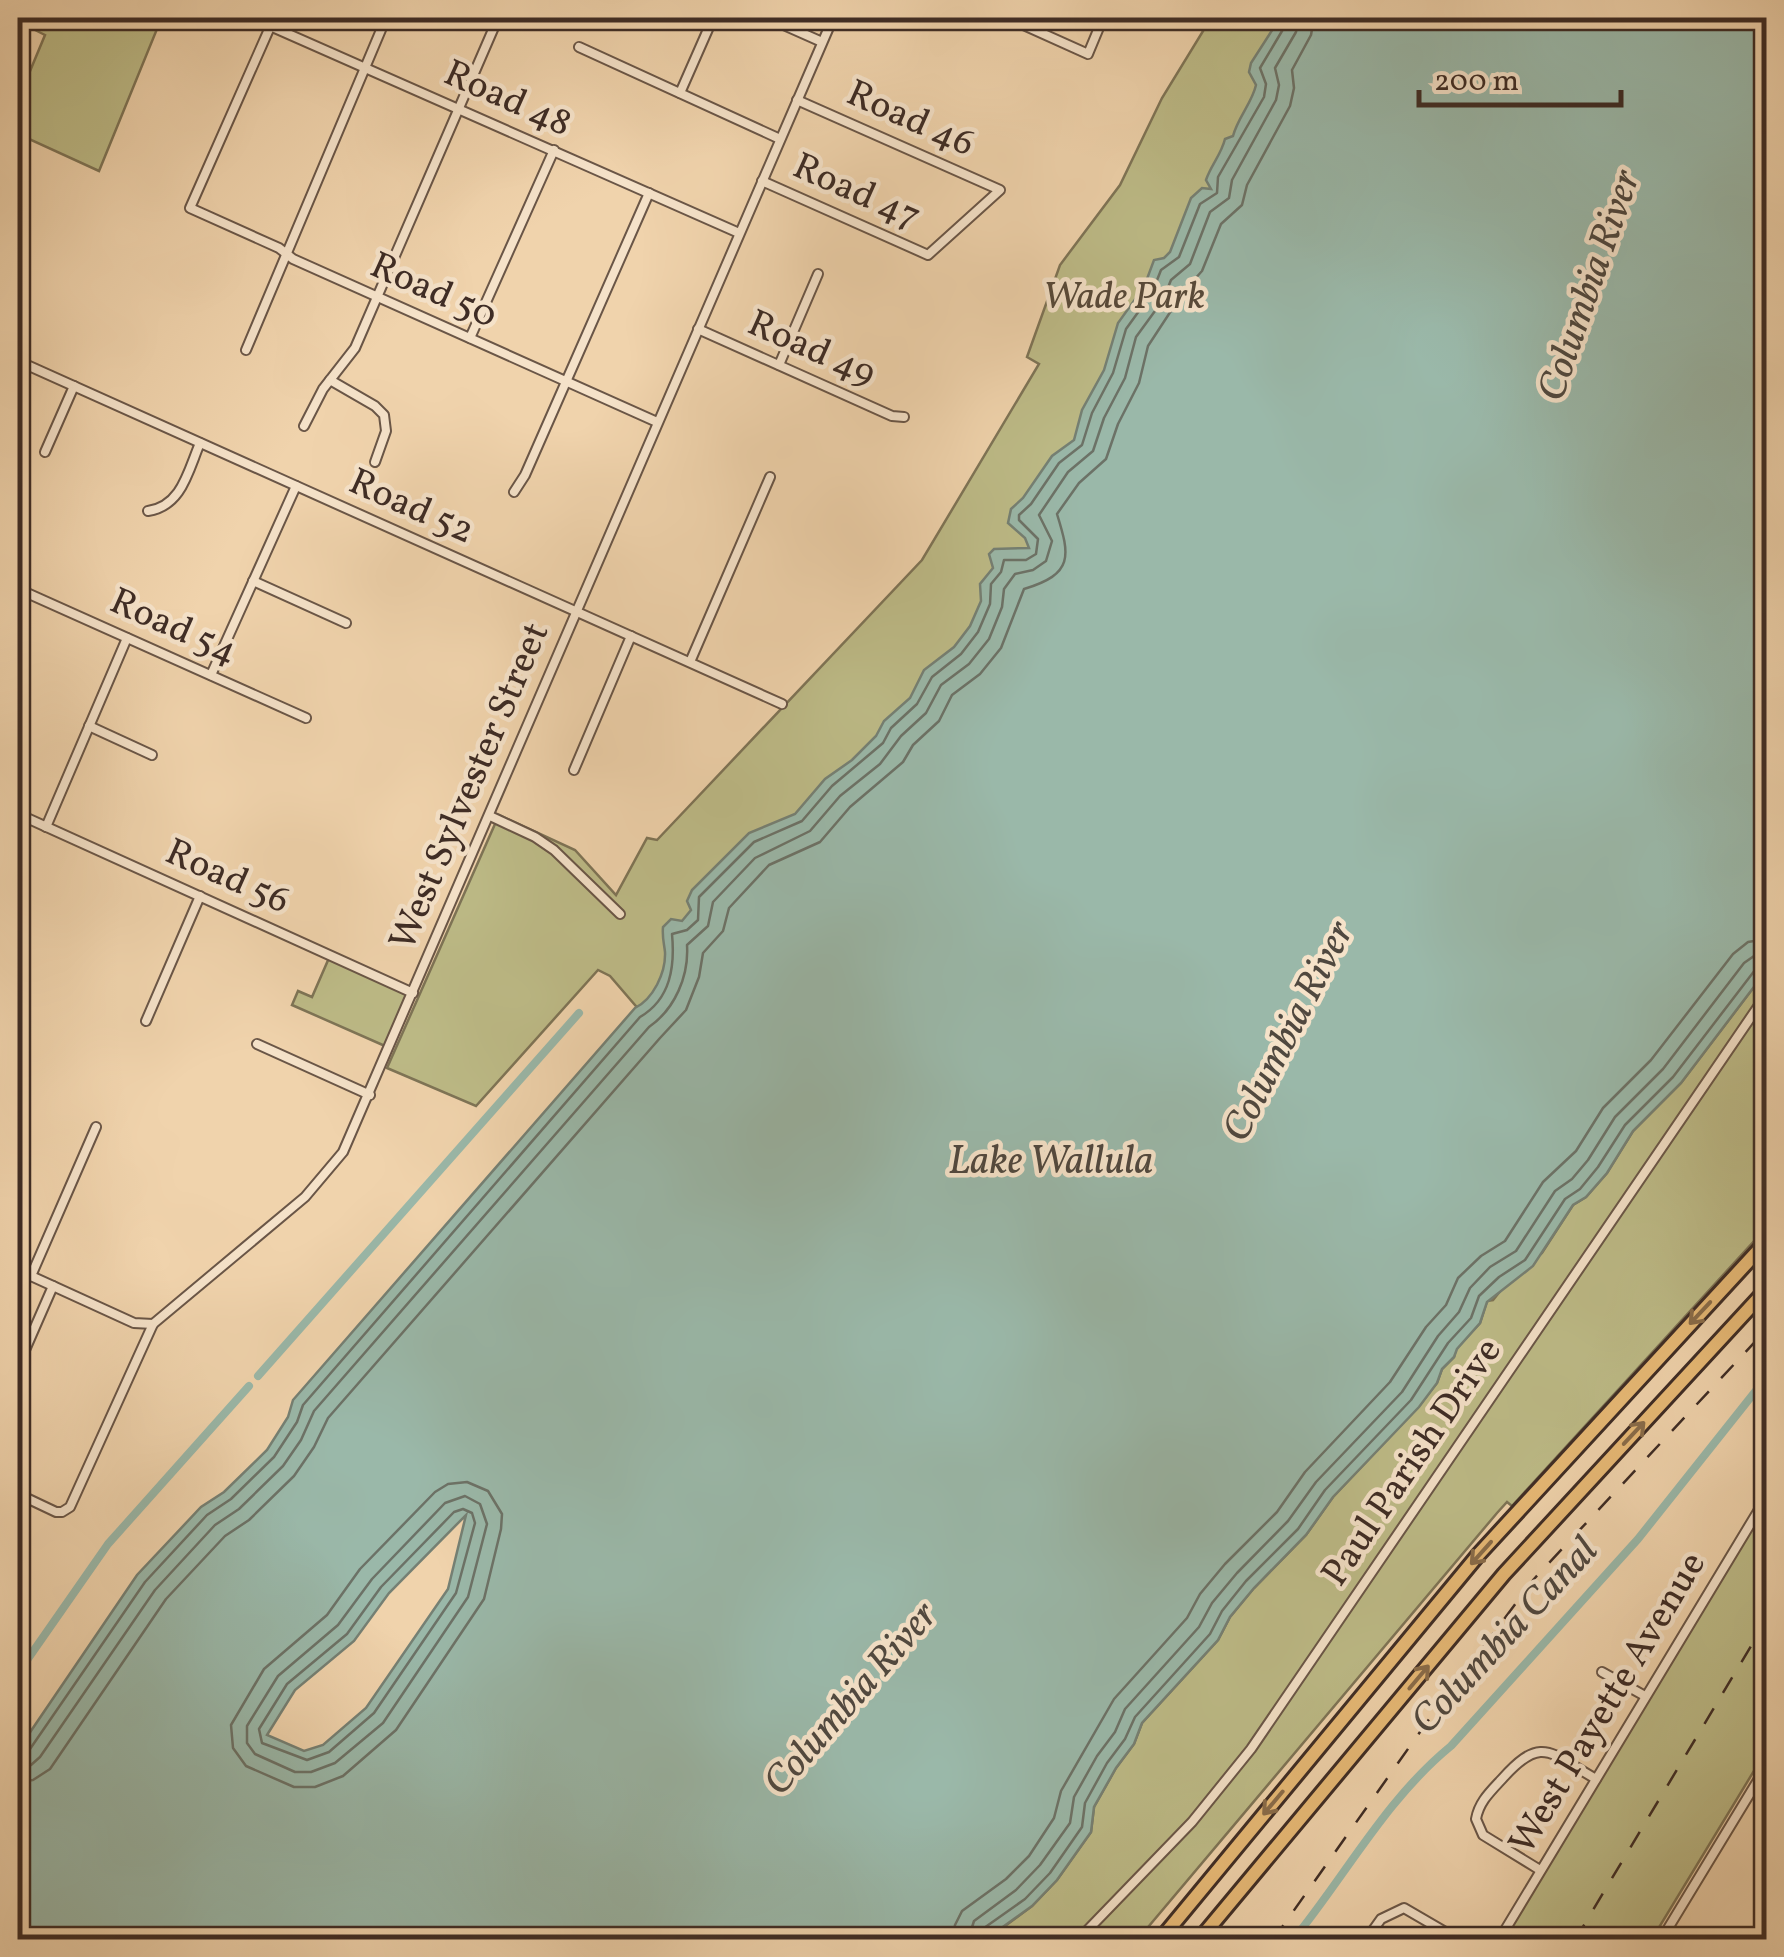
<svg xmlns="http://www.w3.org/2000/svg" width="1784" height="1957" font-family="Vollkorn,serif">
  <rect width="100%" height="100%" fill="#f0d3ac"/>
  <filter id="stains"><feTurbulence type="fractalNoise" baseFrequency=".002" numOctaves="4"/><feColorMatrix values="0 0 0 0 .2 0 0 0 0 .09 0 0 0 0 .02 0 0 0 .5 -.17"/></filter>
  <radialGradient id="worn" r=".72"><stop offset=".6" stop-color="#630" stop-opacity="0"/><stop offset="1" stop-color="#630" stop-opacity=".3"/></radialGradient>
  <g fill="#bdbb87" stroke="#7e7456" stroke-width="2.5">
    <path d="M30 18H132L157 29 99 171 18 134V100L45 35 27 26Z"/>
    <path d="M1211 18H1356L1093 484 647 1019 610 976 598 970 476 1106 387 1068 499 815 575 850 616 895 647 838 657 840 922 560 1039 364 1027 357 1060 265 1120 185 1162 98Z"/>
    <path d="M329 958 407 994 385 1046 292 1005 298 991 312 997Z"/>
    <path d="M1766 971V1228L1512 1506 1507 1502 1497 1513 1138 1939 986 1940 1032 1906 1057 1880 1091 1832 1094 1807 1116 1768 1134 1744 1142 1723 1218 1640 1230 1617 1254 1588 1306 1535 1333 1497 1419 1406 1437 1383 1442 1369 1454 1357 1456 1349 1480 1323 1487 1301 1493 1300 1505 1285 1542 1253 1573 1205 1586 1197 1607 1173 1633 1131 1681 1083Z"/>
    <path d="M1766 1505V1751L1652 1939 1501 1940Z"/>
  </g>
  <path fill="#9ab8a9" stroke="#758074" stroke-width="2.5" fill-rule="evenodd" d="M1280 18H1766V971L1681 1083 1633 1131 1607 1173 1586 1197 1573 1205 1533 1266 1487 1302 1480 1323 1457 1349 1454 1357 1442 1369 1437 1383 1419 1407 1333 1497 1306 1535 1254 1588 1230 1617 1218 1640 1142 1723 1134 1744 1116 1768 1094 1807 1091 1832 1057 1880 1032 1906 986 1939H18V1750L137 1575 201 1507 224 1492 267 1450 288 1417 293 1400 635 1008C653 999 666 973 665 952 664 943 662 937 663 927L671 919 682 921 691 910 687 901 692 890 749 833 795 814 825 779 852 760 876 736 884 721 910 698 924 670 954 647 970 626 981 601 980 584 993 568 989 554 994 549 1029 548 1025 538 1008 523 1011 509 1023 498 1052 456 1074 440 1082 410 1104 370 1118 323 1144 287 1154 260 1164 258 1170 252 1191 198 1202 188 1211 189 1206 180C1211 165 1221 155 1225 139L1233 136C1238 117 1252 103 1256 85L1249 72 1251 63ZM466 1515 448 1589 366 1708 323 1745 304 1751 267 1735 295 1690 354 1641 389 1593Z"/>
  <g fill="none" stroke-linecap="round" stroke-linejoin="round">
    <g stroke="#6c7267" stroke-width="2.5">
      <path d="M467 1482 488 1491 502 1514 501 1529 484 1599 396 1730 343 1776 315 1787H294L246 1766 233 1748 231 1725 264 1669 327 1615 360 1569 435 1492 448 1484Z"/>
      <path d="M465 1496 480 1504 487 1524 468 1597 383 1723 335 1763 311 1772H295L255 1754 247 1743V1726L278 1676 338 1625 372 1579 445 1503Z"/>
      <path d="M463 1509 472 1513 475 1523 456 1593 374 1713 329 1752 307 1760 262 1743 259 1729 287 1684 347 1634 381 1587 454 1512Z"/>
      <path d="M18 1754 30 1749 145 1582 207 1515 231 1499 274 1457 297 1422 303 1405 640 1017C671 999 675 966 672 934L687 930 698 920 699 897 754 842 802 821 832 786 883 743 891 728 917 704 932 677 961 654 978 632 990 604 991 584 1001 572 1004 560H1026L1036 554 1038 539 1019 520V515L1031 504 1059 463 1082 445 1092 413 1113 373 1126 329 1152 293 1161 270 1179 257 1200 204 1217 193 1218 177 1264 97 1266 84 1260 68 1285 26 1286 18"/>
      <path d="M18 1767 31 1765 40 1757 155 1590 215 1525 239 1509 283 1466 301 1440 314 1411 649 1027C675 1009 689 976 687 945L708 926 713 902 755 858 810 831 840 796 880 764 901 736 926 713 941 685 969 664 989 639 1002 607 1004 589 1015 574 1033 570 1046 561 1052 541 1039 515 1068 472 1093 451 1104 418 1125 378 1136 337 1163 300 1171 280 1190 264 1210 212 1229 198 1232 180 1276 100 1279 85 1275 68 1296 32 1299 18"/>
      <path d="M18 1782 33 1780 50 1769 166 1599 225 1536 249 1520 294 1476 314 1447 328 1418 660 1038 686 1010 699 977 703 953 723 931 729 908 769 865 820 842 850 807 903 762 913 745 939 721 952 695 980 674 1001 648 1024 589C1074 574 1070 556 1057 514L1079 483 1106 459 1118 424 1139 383 1148 346 1184 291 1202 271 1221 224 1242 205 1247 185 1290 106 1294 88 1292 70 1311 35 1314 18"/>
      <path d="M953 1940 955 1925 962 1911 1006 1879 1029 1856 1054 1818 1061 1791 1114 1699 1187 1618 1200 1594 1225 1564 1277 1512 1305 1472 1390 1382 1426 1327 1446 1305 1458 1278 1481 1256 1505 1241 1543 1182 1576 1151 1603 1108 1651 1060 1733 954 1748 942 1766 939"/>
      <path d="M968 1940 974 1921 1016 1890 1040 1865 1070 1823 1074 1797 1097 1756 1115 1732 1125 1709 1199 1627 1212 1603 1237 1573 1288 1521 1316 1482 1402 1392 1438 1336 1459 1312 1470 1288 1490 1267 1516 1251 1555 1191 1572 1179 1588 1160 1615 1117 1663 1069 1744 963 1754 956 1766 954"/>
      <path d="M981 1940 984 1928 1025 1899 1050 1873 1082 1827 1085 1803 1107 1763 1125 1739 1135 1717 1210 1634 1222 1611 1246 1581 1298 1529 1325 1490 1411 1400 1448 1343 1471 1318 1479 1296 1499 1277 1525 1260 1565 1199 1580 1189 1598 1167 1625 1125 1673 1077 1755 970 1766 966"/>
    </g>
    <g stroke="#9ab8a9" stroke-width="8">
      <path d="M258 1376 579 1013"/>
      <path d="M18 1673 108 1544 249 1386"/>
      <path d="M1293 1940C1346 1875 1386 1799 1451 1746L1638 1539 1766 1378"/>
    </g>
    <defs>
      <g id="minor">
        <path d="M252 18 739 233"/>
        <path d="M274 18 190 208 279 248 293 259 657 422"/>
        <path d="M768 18 822 42"/>
        <path d="M1008 18 1088 54 1103 18"/>
        <path d="M579 47 780 139"/>
        <path d="M680 93 713 18"/>
        <path d="M762 181 928 255 1000 190 797 100"/>
        <path d="M698 329 892 416 904 417"/>
        <path d="M470 338 554 150"/>
        <path d="M246 350 386 18"/>
        <path d="M18 361 782 704"/>
        <path d="M779 365 818 274"/>
        <path d="M330 380 375 406 384 415 386 431 375 462"/>
        <path d="M304 426 323 389 355 348 498 18"/>
        <path d="M45 452 74 386"/>
        <path d="M514 492 525 475 649 193"/>
        <path d="M148 511C182 506 188 471 200 443"/>
        <path d="M253 581 346 623"/>
        <path d="M18 589 306 718"/>
        <path d="M690 662 770 477"/>
        <path d="M211 675 296 486"/>
        <path d="M89 726 152 755"/>
        <path d="M574 770 631 636"/>
        <path d="M18 814 413 993"/>
        <path d="M490 816 535 837 554 850 620 914"/>
        <path d="M46 827 127 638"/>
        <path d="M146 1021 200 896"/>
        <path d="M257 1044 370 1095"/>
        <path d="M18 1270 134 1323 153 1324"/>
        <path d="M31 1276 96 1127"/>
        <path d="M18 1366 53 1286"/>
        <path d="M18 1494 56 1512H62L70 1507 153 1324 305 1197 343 1152 833 18"/>
        <path d="M1602 1672 1645 1696"/>
        <path d="M1540 1870 1483 1835 1476 1819C1479 1802 1490 1792 1502 1779 1542 1734 1550 1753 1596 1779"/>
        <path d="M1745 1934 1758 1940"/>
        <path d="M1078 1940 1192 1822 1251 1749 1766 995"/>
        <path d="M1366 1940 1381 1919 1404 1908 1459 1940"/>
        <path d="M1499 1940 1766 1498"/>
        <path d="M1661 1940 1766 1767"/>
      </g>
      <g id="highway">
        <path d="M1160 1940 1479 1554 1766 1242"/>
        <path d="M1199 1940 1504 1574 1766 1290"/>
      </g>
    </defs>
    <use href="#minor" stroke="#6a5647" stroke-width="12"/>
    <use href="#highway" stroke="#3e2c25" stroke-width="18"/>
    <use href="#minor" stroke="#f5e2c9" stroke-width="8"/>
    <use href="#highway" stroke="#e8ba76" stroke-width="12"/>
    <g stroke="#3e2c25" stroke-width="2.5" stroke-dasharray="18 18" stroke-linecap="butt">
      <path d="M1273 1940 1427 1722 1534 1579 1766 1330"/>
      <path d="M1575 1940 1766 1621"/>
    </g>
  </g>
  <defs><path id="oneway-shaft" d="M-6 0H5M1.5-3L5.5 0L1.5 3" fill="none" stroke-width="1.6" stroke-linecap="round" stroke-linejoin="round" transform="scale(2.5)"/></defs>
  <g stroke="#8a6c49">
    <use href="#oneway-shaft" transform="translate(1700 1313) rotate(133)"/>
    <use href="#oneway-shaft" transform="translate(1634 1433) rotate(-47)"/>
    <use href="#oneway-shaft" transform="translate(1481 1553) rotate(132)"/>
    <use href="#oneway-shaft" transform="translate(1419 1677) rotate(-50)"/>
    <use href="#oneway-shaft" transform="translate(1273 1803) rotate(130)"/>
  </g>
  <g text-anchor="middle" dominant-baseline="central" stroke-width="9" stroke-linejoin="round" paint-order="stroke">
    <g font-size="38" fill="#3e2c25" stroke="#f5e2c9">
      <text transform="translate(507 100) rotate(24)">Road 48</text>
      <text transform="translate(910 120) rotate(24)">Road 46</text>
      <text transform="translate(856 193) rotate(24)">Road 47</text>
      <text transform="translate(433 292) rotate(24)">Road 50</text>
      <text transform="translate(811 350) rotate(24)">Road 49</text>
      <text transform="translate(411 508) rotate(24)">Road 52</text>
      <text transform="translate(173 628) rotate(24)">Road 54</text>
      <text transform="translate(471 787) rotate(-67)">West Sylvester Street</text>
      <text transform="translate(227 878) rotate(24)">Road 56</text>
      <text transform="translate(1413 1463) rotate(-56)">Paul Parish Drive</text>
      <text transform="translate(1609 1704) rotate(-59)">West Payette Avenue</text>
    </g>
    <g font-size="38" font-style="italic" fill="#574939" stroke="#f5e2c9">
      <text x="1124" y="298">Wade Park</text>
    </g>
    <g font-size="40" font-style="italic" fill="#50483f" stroke="#f5e2c9">
      <text transform="translate(1591 286) rotate(-71)">Columbia River</text>
      <text transform="translate(1290 1032) rotate(-63)">Columbia River</text>
      <text x="1051" y="1163">Lake Wallula</text>
      <text transform="translate(1506 1637) rotate(-47)">Columbia Canal</text>
      <text transform="translate(852 1700) rotate(-49)">Columbia River</text>
    </g>
  </g>
  <rect width="1784" height="1957" fill="none" stroke="#f0d3ac" stroke-width="60"/>
  <rect x="20" y="20" width="1744" height="1917" fill="none" stroke="#3e2c25" stroke-width="5"/>
  <rect x="30" y="30" width="1724" height="1897" fill="none" stroke="#3e2c25" stroke-width="2.5"/>
  <path d="M1419 90v15h202v-15" fill="none" stroke="#3e2c25" stroke-width="5"/>
  <text x="1434" y="90" font-size="30" fill="#3e2c25" stroke="#f5e2c9" stroke-width="8" paint-order="stroke">200 m</text>
  <rect width="100%" height="100%" filter="url(#stains)"/>
  <rect width="100%" height="100%" fill="url(#worn)"/>
</svg>
